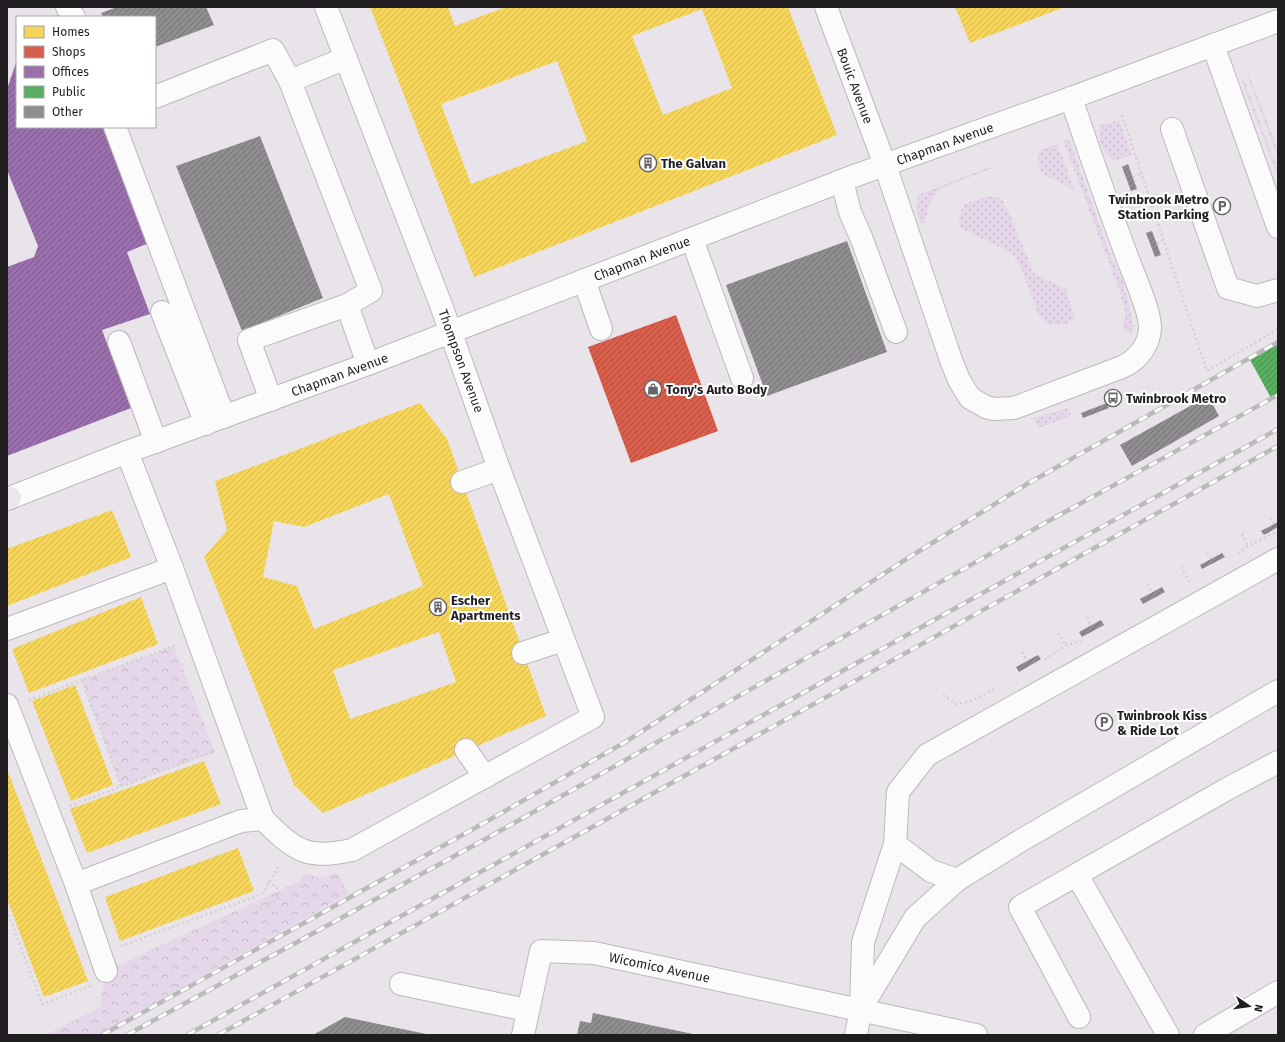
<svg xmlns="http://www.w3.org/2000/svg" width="1285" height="1042" font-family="'Fira Sans',sans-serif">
  <defs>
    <pattern id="grass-dots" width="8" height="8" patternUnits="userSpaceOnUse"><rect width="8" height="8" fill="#e6d6e9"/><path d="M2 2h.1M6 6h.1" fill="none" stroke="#c5b7c8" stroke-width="1.8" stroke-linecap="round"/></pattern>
    <pattern id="forest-crowns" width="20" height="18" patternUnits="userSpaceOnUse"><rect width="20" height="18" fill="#e6d6e9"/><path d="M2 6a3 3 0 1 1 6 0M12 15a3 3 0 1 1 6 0" fill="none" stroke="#c5b7c8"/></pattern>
    <pattern id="homes-hatch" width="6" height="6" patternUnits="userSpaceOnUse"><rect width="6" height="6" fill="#f6d55c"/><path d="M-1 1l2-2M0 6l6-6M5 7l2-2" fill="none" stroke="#d3b650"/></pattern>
    <pattern id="shops-hatch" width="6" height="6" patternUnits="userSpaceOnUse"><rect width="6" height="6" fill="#d6604d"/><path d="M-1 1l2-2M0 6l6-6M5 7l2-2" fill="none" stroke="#ad4f40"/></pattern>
    <pattern id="offices-hatch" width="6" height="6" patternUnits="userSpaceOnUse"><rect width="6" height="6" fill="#9970ab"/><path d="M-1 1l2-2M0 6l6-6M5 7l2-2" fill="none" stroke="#7c5b8b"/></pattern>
    <pattern id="public-hatch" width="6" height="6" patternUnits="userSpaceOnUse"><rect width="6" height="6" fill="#5aae61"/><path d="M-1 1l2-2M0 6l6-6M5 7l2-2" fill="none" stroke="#4a8d50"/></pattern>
    <pattern id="building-hatch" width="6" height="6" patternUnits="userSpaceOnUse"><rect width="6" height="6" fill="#908d91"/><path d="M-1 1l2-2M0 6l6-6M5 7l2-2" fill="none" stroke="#757376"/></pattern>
  </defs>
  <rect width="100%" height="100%" fill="#e9e4ea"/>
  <g fill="url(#grass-dots)">
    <path d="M1248 72 1278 150V158L1249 80Z"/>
    <path d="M1242 81 1245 83 1278 170V177Z"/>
    <path d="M1119 120 1132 155 1114 161C1102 149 1098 144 1100 126Z"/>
    <path d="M1069 139 1109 251 1124 284 1134 329 1132 335 1122 329 1126 315 1121 295 1063 140Z"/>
    <path d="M1057 144 1075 191C1070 188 1066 185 1061 183 1044 175 1035 172 1039 151Z"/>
    <path d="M987 168H993L942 188 932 199 928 208 925 223 920 224 917 211 918 195Z"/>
    <path d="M988 196 1001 198 1010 215 1034 274 1066 289 1075 319 1066 324 1050 325 1039 316 1022 270 1012 253 961 228 958 216 965 204Z"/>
    <path d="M1068 408 1071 416 1039 428 1034 418Z"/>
  </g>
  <g fill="url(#forest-crowns)">
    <path d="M174 646 215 752 121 786 82 680Z"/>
    <path d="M305 873 319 878 338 873 348 894 97 1035H46L100 1007 106 971 300 881Z"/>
  </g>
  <g fill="url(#homes-hatch)" fill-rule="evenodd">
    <path d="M370 7H448L455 26 506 7H788L837 135 474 277ZM702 9 732 88 663 115 632 36ZM557 61 587 141 471 184 441 104Z"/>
    <path d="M955 7H1065L970 43Z"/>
    <path d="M420 403 447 439 546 716 323 813 294 785 204 557 227 530 215 481ZM389 494 423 586 314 629 297 586 263 577 274 521 304 527ZM439 632 456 682 350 719 333 670Z"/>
    <path d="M112 510 131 557 7 606V549Z"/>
    <path d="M141 597 158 644 29 693 12 649Z"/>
    <path d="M75 685 113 785 71 801 32 701Z"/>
    <path d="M204 761 221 804 87 853 70 809Z"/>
    <path d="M7 769 88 981 44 997 7 899Z"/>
    <path d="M238 848 254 891 120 941 105 897Z"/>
  </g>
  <path fill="url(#shops-hatch)" d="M676 315 718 431 631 463 588 347Z"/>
  <path fill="url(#offices-hatch)" d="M17 60V127H105L149 243 127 252 150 314 102 330 131 408 7 456V267L34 257 38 246 7 170V89Z"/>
  <path fill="url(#public-hatch)" d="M1278 343V395L1271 398 1249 358Z"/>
  <g fill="url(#building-hatch)">
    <path d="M117 7H206L214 25 155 47V17H103L101 13Z"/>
    <path d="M260 136 323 298 242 331 176 166Z"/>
    <path d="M1128 164 1137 189 1131 191 1122 167Z"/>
    <path d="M1152 231 1161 255 1155 257 1146 233Z"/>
    <path d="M847 241 887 352 767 396 726 285Z"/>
    <path d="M1208 396 1219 416 1132 466 1120 445Z"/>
    <path d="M1107 403 1109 408 1083 418 1081 413Z"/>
    <path d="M1278 522V527L1264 535 1261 531Z"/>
    <path d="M1222 553 1225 557 1202 569 1200 565Z"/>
    <path d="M1162 587 1165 592 1143 604 1140 599Z"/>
    <path d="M1101 620 1104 625 1082 637 1079 632Z"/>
    <path d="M1038 655 1041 659 1019 672 1016 667Z"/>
    <path d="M593 1013 693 1034 692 1035H577L580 1021 591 1023Z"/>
    <path d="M345 1017 426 1034 425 1035H313Z"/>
  </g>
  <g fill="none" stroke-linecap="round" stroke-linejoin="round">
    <defs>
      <g id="minor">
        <path d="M67 7 74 17"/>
        <path id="s1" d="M826 7 885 165 951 360 959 380 970 398 986 407 994 409 1014 408 1122 367C1138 360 1150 344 1150 327 1150 310 1132 271 1126 254 1107 203 1089 151 1071 98"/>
        <path d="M1213 45 1278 227"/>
        <path d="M346 58 290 81 371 291 347 305 368 364"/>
        <path d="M155 97 273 50 290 81"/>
        <path d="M115 127 224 417"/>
        <path d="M1172 129 1228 288 1257 296 1278 290"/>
        <path d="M842 181 850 212 861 237 896 332"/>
        <path d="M692 239 742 378"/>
        <path d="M584 280 601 329"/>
        <path d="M162 312 206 424"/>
        <path d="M119 342 156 442"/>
        <path d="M271 400 249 340 347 305"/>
        <path d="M127 452 172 568 263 819C295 851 307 860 352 850L593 717 499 469 441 305 326 7"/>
        <path d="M462 482 499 469"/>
        <path id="s2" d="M7 499 127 452 368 364 854 176 1071 98 1278 21"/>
        <path d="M7 629 172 568"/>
        <path d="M523 653 563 640"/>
        <path d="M7 705 76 884 106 971"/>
        <path d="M466 750 485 777"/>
        <path d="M895 844 931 871 957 880"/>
        <path d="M1077 875 1168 1035"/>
        <path d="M76 884 241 821 263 819"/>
        <path d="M401 984 527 1010"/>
        <path d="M861 1008 915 918 957 880 1020 841 1278 691"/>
        <path d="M1079 1017 1020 907 1227 789 1278 762"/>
        <path id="s3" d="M523 1035 541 951 594 953 976 1035"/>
        <path d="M856 1035 861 1009 863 942 895 844 898 792 927 755 1278 559"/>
        <path d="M1205 1035 1278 992"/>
      </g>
      <path id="major" d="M7 498H10"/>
    </defs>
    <use href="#minor" stroke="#bcb8bc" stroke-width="24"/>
    <use href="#major" stroke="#aea4af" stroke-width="24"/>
    <g stroke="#d2d0d2" stroke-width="2.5" stroke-dasharray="2 3" stroke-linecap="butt">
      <path d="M1122 115 1207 371 1278 329"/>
      <path d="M1133 177 1142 174"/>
      <path d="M1157 244 1163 240"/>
      <path d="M1097 413 1100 417"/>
      <path d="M1270 518 1274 524"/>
      <path d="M1242 534 1248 546"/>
      <path d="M1207 553 1211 558"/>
      <path d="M1238 553 1248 546 1278 531"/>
      <path d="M1181 567 1189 582"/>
      <path d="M1148 584 1152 593"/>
      <path d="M1087 617 1091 626"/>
      <path d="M1058 633 1066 645"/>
      <path d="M1022 652 1027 661"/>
      <path d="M1045 660 1066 645 1081 641"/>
      <path d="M943 695 956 704 972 701 994 689"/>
      <path d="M29 700 82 680"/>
      <path d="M121 786 82 680 174 646 175 648"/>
      <path d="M70 806 215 751"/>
      <path d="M7 910 42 1004 91 986"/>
      <path d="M252 914 278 899C280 889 276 887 268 882"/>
      <path d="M121 946 262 894 279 866"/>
    </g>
    <use href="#minor" stroke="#fcfbfc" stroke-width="22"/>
    <use href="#major" stroke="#ebe7ec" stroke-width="22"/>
    <defs>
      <g id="rail">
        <path d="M102 1035 484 823 627 741 908 558 1027 484 1278 342"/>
        <path d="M127 1035 491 836 1045 523 1278 395"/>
        <path d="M187 1035 1278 429"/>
        <path d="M218 1035 1278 446"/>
      </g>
    </defs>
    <use href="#rail" stroke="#bababa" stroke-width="4.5"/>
    <use href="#rail" stroke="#fff" stroke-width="3" stroke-dasharray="9" stroke-linecap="butt"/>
  </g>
  <defs>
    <symbol id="building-ring" viewBox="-11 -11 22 22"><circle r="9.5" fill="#fff" stroke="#676368" stroke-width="1.5"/><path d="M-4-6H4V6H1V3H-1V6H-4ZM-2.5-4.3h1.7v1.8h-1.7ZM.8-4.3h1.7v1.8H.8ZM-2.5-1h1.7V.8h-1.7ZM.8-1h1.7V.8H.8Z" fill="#676368"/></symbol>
    <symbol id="parking-ring" viewBox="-11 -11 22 22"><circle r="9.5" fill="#fff" stroke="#676368" stroke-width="1.5"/><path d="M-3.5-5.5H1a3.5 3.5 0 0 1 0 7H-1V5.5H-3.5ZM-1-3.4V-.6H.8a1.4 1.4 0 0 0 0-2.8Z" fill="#676368"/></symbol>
    <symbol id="shop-ring" viewBox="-11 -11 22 22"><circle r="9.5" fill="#fff" stroke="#676368" stroke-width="1.5"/><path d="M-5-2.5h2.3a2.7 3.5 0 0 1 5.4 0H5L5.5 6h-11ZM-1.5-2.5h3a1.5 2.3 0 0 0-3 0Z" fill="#676368"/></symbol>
    <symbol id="bus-ring" viewBox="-11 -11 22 22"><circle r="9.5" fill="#fff" stroke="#676368" stroke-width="1.5"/><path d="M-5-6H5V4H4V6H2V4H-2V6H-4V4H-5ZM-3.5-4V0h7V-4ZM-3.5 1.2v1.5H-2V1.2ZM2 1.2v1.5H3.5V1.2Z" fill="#676368"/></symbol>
  </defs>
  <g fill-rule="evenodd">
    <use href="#building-ring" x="638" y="153" width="20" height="20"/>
    <use href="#parking-ring" x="1212" y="196" width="20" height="20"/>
    <use href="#shop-ring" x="643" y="379" width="20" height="20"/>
    <use href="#bus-ring" x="1103" y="388" width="20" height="20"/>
    <use href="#building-ring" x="428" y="597" width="20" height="20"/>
    <use href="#parking-ring" x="1094" y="712" width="20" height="20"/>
  </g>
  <g text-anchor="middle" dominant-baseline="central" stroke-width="4" stroke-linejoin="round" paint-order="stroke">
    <g font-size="13" fill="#211e22" stroke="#fff">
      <text stroke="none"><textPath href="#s1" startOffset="84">Bouic Avenue</textPath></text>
      <text stroke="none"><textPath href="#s2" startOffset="1003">Chapman Avenue</textPath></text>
      <text stroke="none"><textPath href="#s2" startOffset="679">Chapman Avenue</textPath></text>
      <text transform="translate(461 361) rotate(70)">Thompson Avenue</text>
      <text stroke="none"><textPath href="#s2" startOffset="355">Chapman Avenue</textPath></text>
      <text stroke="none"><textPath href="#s3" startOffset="206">Wicomico Avenue</textPath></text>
    </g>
    <g font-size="13" font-weight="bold" fill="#211e22" stroke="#fff" text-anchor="start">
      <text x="661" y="163">The Galvan</text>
      <text x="1209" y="199" text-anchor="end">Twinbrook Metro<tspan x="1209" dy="15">Station Parking</tspan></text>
      <text x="666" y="389">Tony's Auto Body</text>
      <text x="1126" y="398">Twinbrook Metro</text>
      <text x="451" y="600">Escher<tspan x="451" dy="15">Apartments</tspan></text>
      <text x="1117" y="715">Twinbrook Kiss<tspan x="1117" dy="15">&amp; Ride Lot</tspan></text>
    </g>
  </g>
  <rect width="1285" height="1042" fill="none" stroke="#211e22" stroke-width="16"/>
  <rect x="16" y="16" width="140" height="112" fill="#ffffff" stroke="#a6a5a7"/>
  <rect x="24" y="26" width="20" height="12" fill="#f6d55c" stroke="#a6a5a7"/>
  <text x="52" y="36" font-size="12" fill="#211e22">Homes</text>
  <rect x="24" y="46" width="20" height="12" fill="#d6604d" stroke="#a6a5a7"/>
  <text x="52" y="56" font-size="12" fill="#211e22">Shops</text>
  <rect x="24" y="66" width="20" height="12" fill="#9970ab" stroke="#a6a5a7"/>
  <text x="52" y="76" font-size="12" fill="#211e22">Offices</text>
  <rect x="24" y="86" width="20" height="12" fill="#5aae61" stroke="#a6a5a7"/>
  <text x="52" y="96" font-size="12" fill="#211e22">Public</text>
  <rect x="24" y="106" width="20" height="12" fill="#908d91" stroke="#a6a5a7"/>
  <text x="52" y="116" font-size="12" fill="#211e22">Other</text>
  <g transform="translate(1249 1006) rotate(103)" stroke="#ffffff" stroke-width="3" paint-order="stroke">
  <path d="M0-3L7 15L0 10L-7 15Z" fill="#211e22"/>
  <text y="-6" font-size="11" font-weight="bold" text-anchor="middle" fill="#211e22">N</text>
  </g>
</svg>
